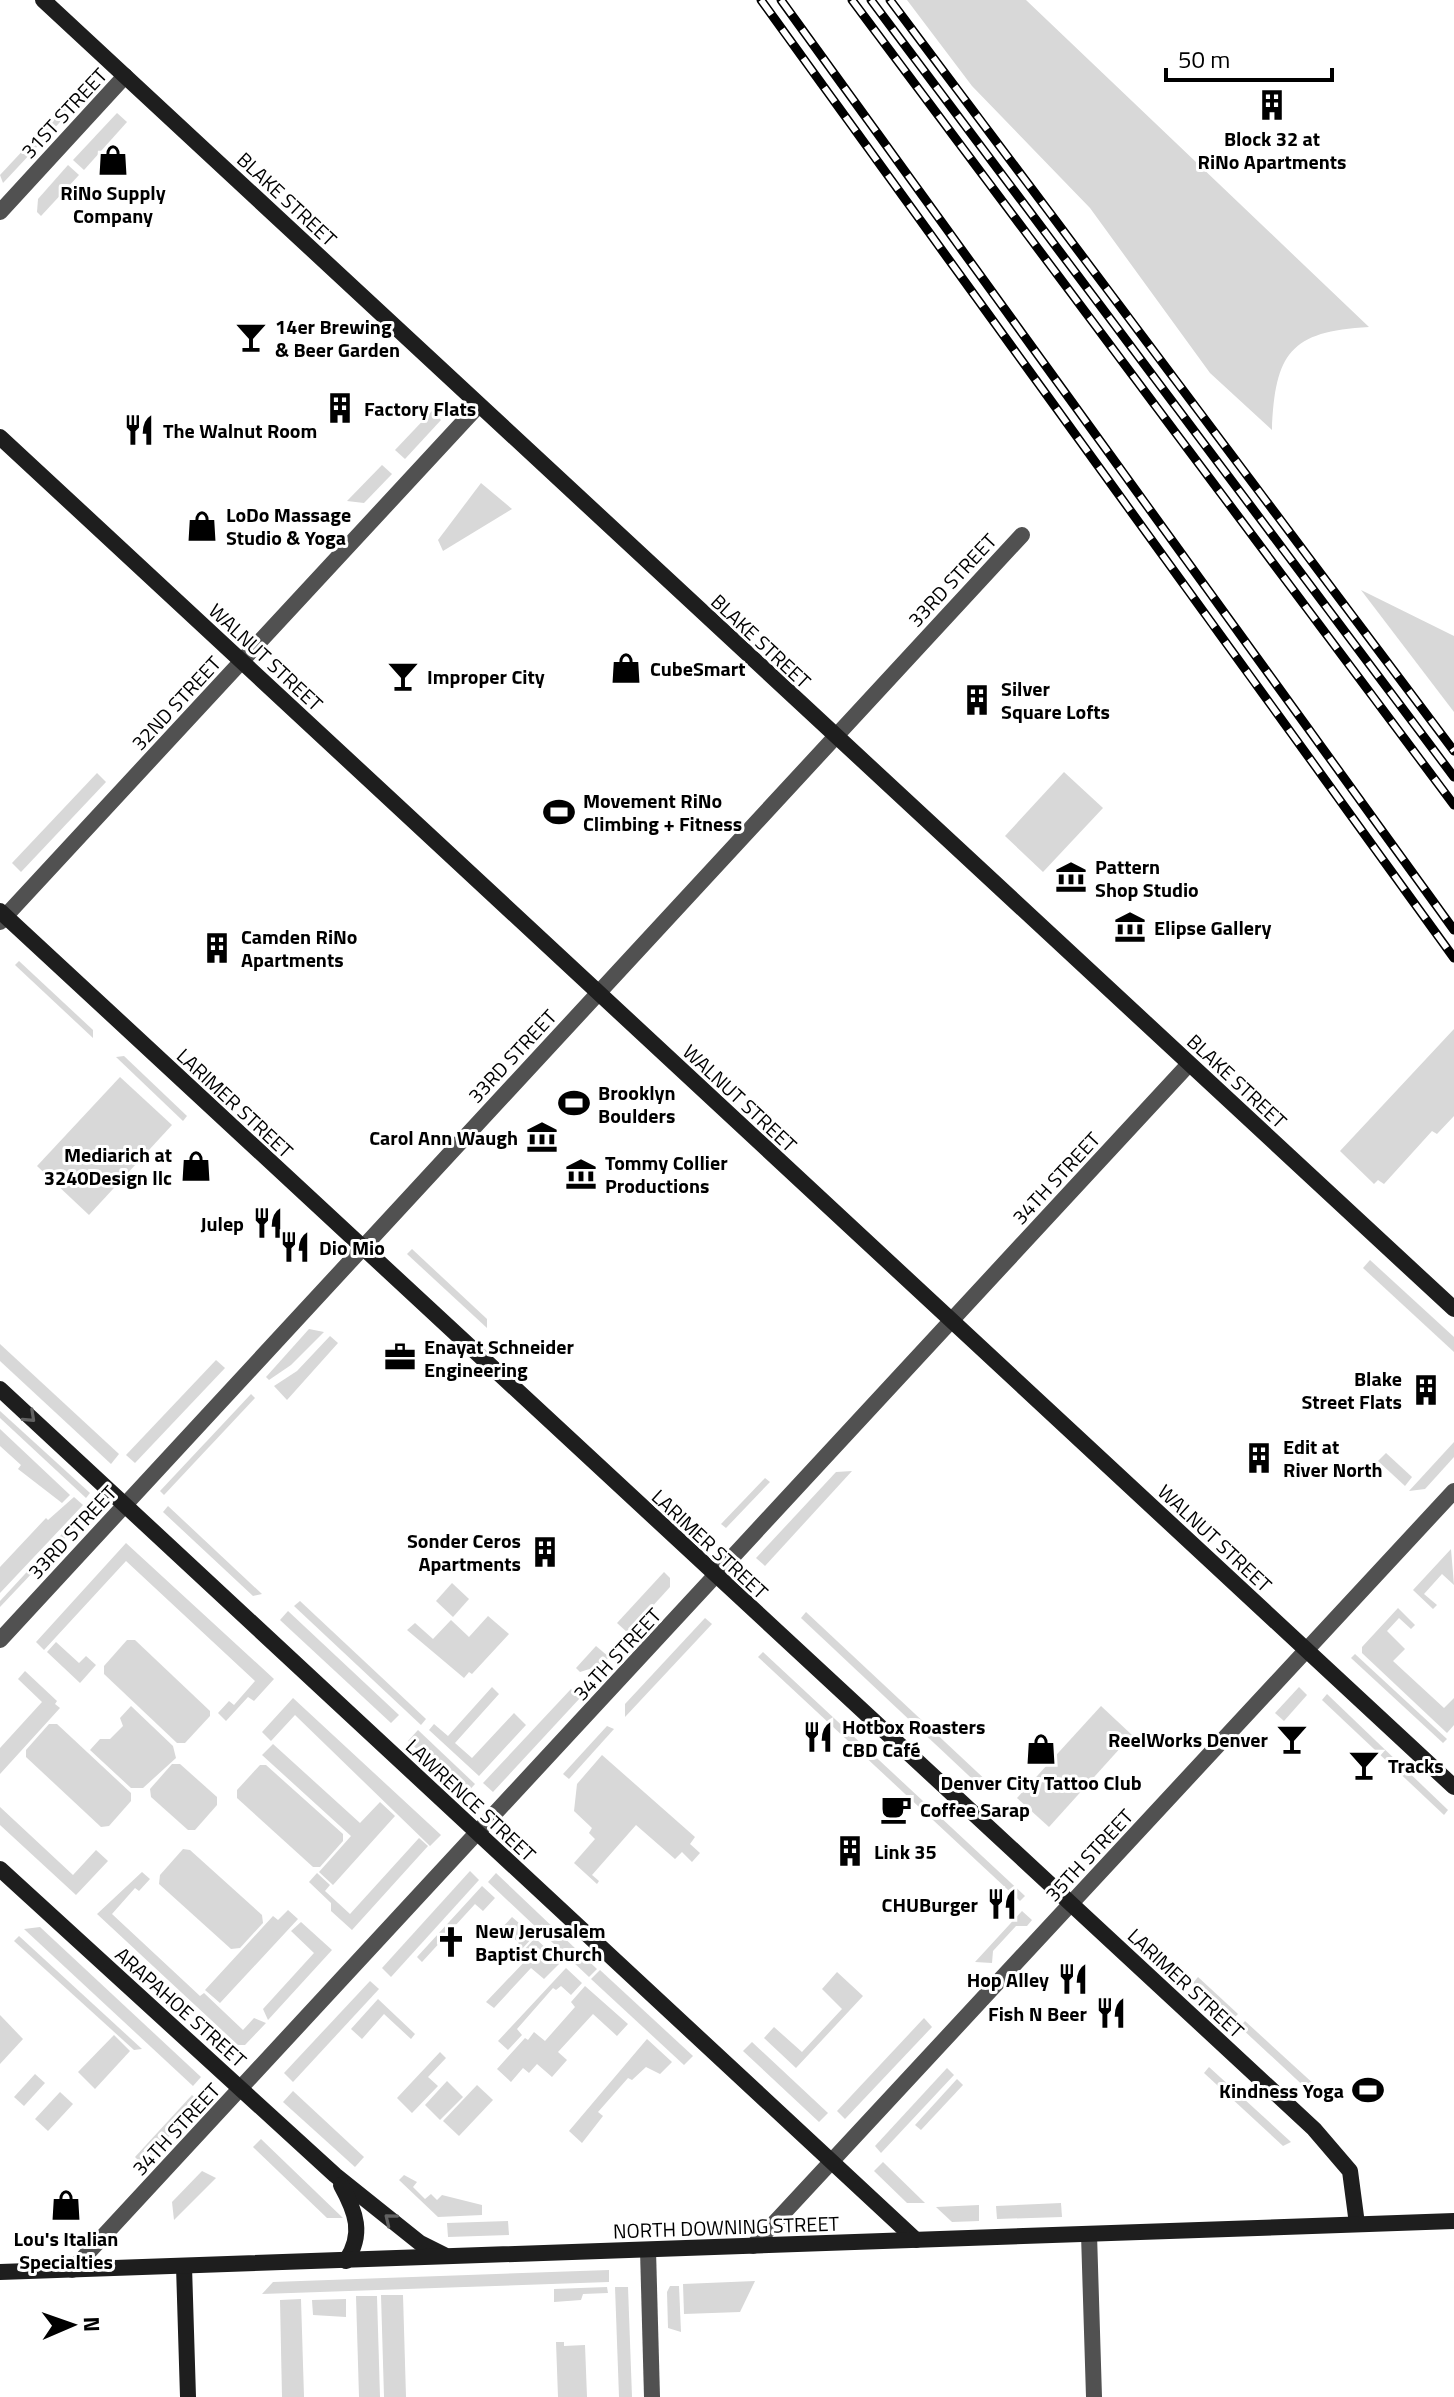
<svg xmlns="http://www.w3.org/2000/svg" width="1454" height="2397" font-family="'Titillium Web',sans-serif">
  <rect width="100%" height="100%" fill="#fff"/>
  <g fill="#d8d8d8">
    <path d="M907 0H1026L1369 327C1290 331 1275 354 1272 430L1210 373 1090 208 972 86Z"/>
    <path d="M85 84 90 90 3 183 0 175Z"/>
    <path d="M117 113 127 122 84 170 73 160Z"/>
    <path d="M68 165 79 175 41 216 37 212 38 199Z"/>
    <path d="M432 411 441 420 405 459 395 450Z"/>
    <path d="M382 465 392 474 364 503 347 501Z"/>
    <path d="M481 483 512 509 443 551 438 540Z"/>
    <path d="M1361 590 1454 636V712Z"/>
    <path d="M1064 772 1103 808 1043 872 1005 836Z"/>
    <path d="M97 773 106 782 21 872 12 863Z"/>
    <path d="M19 961 93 1030V1038L15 965Z"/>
    <path d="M1454 1029V1116L1437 1134 1432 1131 1384 1184 1378 1180 1374 1184 1340 1151Z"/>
    <path d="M124 1056 187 1116 183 1121 116 1057Z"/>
    <path d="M120 1077 172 1125 89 1215 37 1166Z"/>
    <path d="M412 1249 487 1319V1328L407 1254Z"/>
    <path d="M1370 1260 1454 1337V1352L1363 1268Z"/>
    <path d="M309 1329 324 1332 291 1365 269 1380 266 1377Z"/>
    <path d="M330 1336 338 1343 287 1400 274 1386 297 1371Z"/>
    <path d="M0 1344 119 1454 111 1464 0 1361Z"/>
    <path d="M216 1360 225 1368 135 1463 126 1455Z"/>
    <path d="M251 1394 255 1398 164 1495 160 1491Z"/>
    <path d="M0 1411 90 1493 86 1498 0 1418Z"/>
    <path d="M0 1429 70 1495 62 1503 18 1469 21 1465 0 1446Z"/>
    <path d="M1454 1442V1457L1425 1489 1409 1491Z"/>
    <path d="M1386 1453 1412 1477 1405 1486 1378 1461Z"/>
    <path d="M852 1471 765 1566 756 1558 836 1472Z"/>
    <path d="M765 1478 770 1482 726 1528 721 1524Z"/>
    <path d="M74 1497 83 1505 0 1593V1567L46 1518 48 1520Z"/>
    <path d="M168 1506 262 1594 253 1596 163 1512Z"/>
    <path d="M85 1509 89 1513 0 1607V1601Z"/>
    <path d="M126 1543 274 1679 254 1701 248 1697 226 1721 218 1713 229 1701 234 1705 255 1681 126 1561 44 1650 36 1642Z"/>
    <path d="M1451 1549 1454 1585 1442 1574 1424 1594 1437 1605 1433 1609 1413 1590Z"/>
    <path d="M664 1572 670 1578V1587L628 1633 617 1623Z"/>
    <path d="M452 1583 469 1599 453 1617 436 1601Z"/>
    <path d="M300 1601 426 1719 421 1725 294 1606Z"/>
    <path d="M1398 1608 1415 1625 1411 1629 1399 1618 1387 1631 1405 1649 1393 1661 1444 1708 1454 1698V1725L1447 1733 1362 1653V1647Z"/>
    <path d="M288 1611 399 1715 391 1723 280 1620Z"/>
    <path d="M806 1612 991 1785 983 1789 801 1618Z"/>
    <path d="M488 1616 509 1634 472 1674 469 1672 464 1678 407 1630 415 1623 433 1639 451 1620 469 1637Z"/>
    <path d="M705 1618 712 1624 625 1717V1704Z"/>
    <path d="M127 1640H135L210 1711V1716L185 1743H177L104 1674V1666Z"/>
    <path d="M56 1642 79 1663 86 1656 96 1665 80 1683 47 1652Z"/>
    <path d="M596 1646 609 1657 602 1665 580 1672 576 1668Z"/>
    <path d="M763 1652 1025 1896 1020 1901 758 1657Z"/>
    <path d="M1355 1654 1447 1739 1443 1743 1351 1658Z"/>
    <path d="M25 1671 57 1701 55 1704 60 1708 0 1774V1748L42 1702 18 1679Z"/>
    <path d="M492 1687 499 1694 455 1743 472 1758 514 1713 526 1725 479 1776 429 1730 434 1724 448 1736Z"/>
    <path d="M1299 1687 1307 1695 1284 1721 1275 1713Z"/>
    <path d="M571 1689 580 1698 493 1792 483 1783Z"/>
    <path d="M1327 1694 1448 1810 1444 1815 1322 1700Z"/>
    <path d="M293 1698 441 1835 430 1846 295 1715 271 1741 262 1732Z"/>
    <path d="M131 1706 173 1746 176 1758 143 1788H131L90 1750 100 1739H110L123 1726 120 1718Z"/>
    <path d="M1101 1706 1132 1735 1049 1827 1017 1798Z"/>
    <path d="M49 1724H57L131 1793V1801L109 1826 101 1827 26 1757V1750Z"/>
    <path d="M607 1726 614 1729 569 1779 563 1774Z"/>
    <path d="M418 1730 475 1784 466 1794 408 1741Z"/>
    <path d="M273 1744 360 1823 380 1802 395 1816 333 1885 319 1872 351 1836 262 1755Z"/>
    <path d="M602 1755 695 1837 690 1844 700 1853 692 1862 682 1852 675 1859 636 1825 592 1875 599 1881 597 1884 574 1863 595 1839 589 1833 592 1828 574 1811 577 1784Z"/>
    <path d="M172 1764H180L217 1797V1805L195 1830H188L151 1797 150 1789Z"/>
    <path d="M260 1765H266L343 1834V1841L320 1867H313L237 1798V1790Z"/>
    <path d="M0 1807 73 1875 96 1850 108 1861 76 1895 0 1825Z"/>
    <path d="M419 1838 428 1846 352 1930 331 1911V1903L309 1882 317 1873 330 1885 325 1891 350 1914Z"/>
    <path d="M183 1849 190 1850 262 1915 263 1923 240 1948 231 1949 159 1884 160 1875Z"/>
    <path d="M470 1871 479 1880 391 1977 382 1968Z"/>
    <path d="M142 1872 150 1879 139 1891 135 1888 112 1914 200 1996 204 1993 243 2030 254 2018 266 2023 245 2045H238L97 1914Z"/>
    <path d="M496 1873 597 1969 589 1977 488 1882Z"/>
    <path d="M482 1886 495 1898 483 1911 475 1904 422 1962 417 1957Z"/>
    <path d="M288 1910 298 1919 220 2003 205 1990 273 1916 278 1920Z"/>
    <path d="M1022 1911 1032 1920 1027 1926H1016L993 1951 992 1963 975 1962Z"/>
    <path d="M512 1917 534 1936 520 1951 516 1947 519 1943 511 1936 505 1939 497 1933Z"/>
    <path d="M301 1922 332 1950 268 2020 263 2009 314 1953 291 1931Z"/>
    <path d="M40 1927 201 2077 193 2086 24 1929Z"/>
    <path d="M19 1936 142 2049 134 2050 14 1941Z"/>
    <path d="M535 1938 561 1962 544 1979 531 1968 494 2008 486 2002 528 1958 522 1952Z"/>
    <path d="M566 1968 582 1983 571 1995 561 1986 556 1990 553 1988 517 2029 522 2035 508 2050 498 2041Z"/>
    <path d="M600 1970 693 2056 684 2065 591 1979Z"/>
    <path d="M837 1972 863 1996 796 2068 764 2038 774 2027 802 2052 842 2009 822 1989Z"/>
    <path d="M1198 1977 1238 2014 1232 2020 1193 1983Z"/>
    <path d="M370 1981 379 1989 293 2082 284 2073Z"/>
    <path d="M585 1986 628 2024 617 2036 593 2014 558 2052 567 2060 552 2077 537 2064 529 2073 523 2068 511 2082 497 2069 525 2038 528 2040 534 2032 545 2041 575 2007 571 2002Z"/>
    <path d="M378 1999 415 2034 411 2039 384 2014 362 2039 351 2029Z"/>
    <path d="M0 2015 23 2039 0 2064Z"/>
    <path d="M924 2018 932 2027 845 2119 837 2111Z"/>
    <path d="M1245 2021 1316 2086 1310 2092 1240 2027Z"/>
    <path d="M114 2035 130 2051 95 2089 78 2072Z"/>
    <path d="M647 2039 672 2062 660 2074 646 2067 632 2080 628 2078 598 2112 603 2116 582 2143 569 2131Z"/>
    <path d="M752 2042 828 2113 819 2122 743 2051Z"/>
    <path d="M440 2052 446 2058 428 2077 438 2086 412 2113 397 2098Z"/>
    <path d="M1209 2067 1291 2142 1283 2146 1204 2073Z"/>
    <path d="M947 2068 954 2075 881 2153 875 2146Z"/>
    <path d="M35 2074 45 2083 24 2106 14 2097Z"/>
    <path d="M957 2079 963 2085 921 2130 915 2125Z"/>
    <path d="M447 2081 463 2097 440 2120 425 2105Z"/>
    <path d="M477 2085 493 2100 459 2136 443 2121Z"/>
    <path d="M293 2091 364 2157 355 2167 283 2102Z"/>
    <path d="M60 2092 73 2104 48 2131 35 2119Z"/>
    <path d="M192 2095 200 2103 143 2165 135 2157Z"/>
    <path d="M261 2139 343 2218H327L253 2147Z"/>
    <path d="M883 2162 925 2203H907L874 2171Z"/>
    <path d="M202 2171 216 2178 174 2220 172 2202Z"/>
    <path d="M404 2175 417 2182 413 2187 425 2199 431 2194 437 2200 442 2195 482 2205V2215L438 2217 399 2180Z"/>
    <path d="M1061 2203 1062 2217 997 2219 996 2206Z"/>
    <path d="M979 2205V2221L952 2222 936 2207Z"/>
    <path d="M508 2221 509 2235 448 2237 447 2223Z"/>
    <path d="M609 2270V2282L262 2294 273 2282Z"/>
    <path d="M755 2281 740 2312 684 2314 683 2284Z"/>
    <path d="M670 2286H679L681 2332 668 2328 667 2292Z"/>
    <path d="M607 2287 608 2293 583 2294 581 2300 554 2302V2289Z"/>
    <path d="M615 2287H628L632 2397H619Z"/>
    <path d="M381 2295H403L406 2397H384Z"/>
    <path d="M356 2296H377L380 2397H359Z"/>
    <path d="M301 2299 304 2397H282L280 2300Z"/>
    <path d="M346 2299V2317L313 2315 312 2300Z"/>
    <path d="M556 2342H564V2346L585 2345 587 2397H558Z"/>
  </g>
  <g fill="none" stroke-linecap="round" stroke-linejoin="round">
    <g stroke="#515151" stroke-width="16">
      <path d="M0 212 125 76"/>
      <path d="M0 922 479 405"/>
      <path d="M0 1640 1022 535"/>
      <path d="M1089 2234 1094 2397"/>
      <path d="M753 2246 1454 1491"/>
      <path d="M648 2250 652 2397"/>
      <path d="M72 2270 1189 1064"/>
    </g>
    <g stroke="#1e1e1e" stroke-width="16">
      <path d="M43 0 1454 1309"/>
      <path d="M0 437 1454 1787"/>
      <path d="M0 911 1314 2129 1350 2171 1357 2224"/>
      <path d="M0 1389 916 2240"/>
      <path d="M0 1869 335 2175 420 2243 444 2255"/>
      <path d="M341 2185C356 2212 364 2234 346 2261"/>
      <path d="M184 2266 188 2397"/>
      <path d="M0 2272 1454 2221"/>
    </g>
    <defs>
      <g id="rail">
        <path d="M761 0 1454 958"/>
        <path d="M781 0 1454 930"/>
        <path d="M852 0 1454 805"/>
        <path d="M871 0 1454 777"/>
        <path d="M890 0 1454 751"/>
      </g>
    </defs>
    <use href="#rail" stroke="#000" stroke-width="9"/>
    <use href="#rail" stroke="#fff" stroke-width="6" stroke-dasharray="18" stroke-linecap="butt"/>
  </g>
  <defs><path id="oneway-chevron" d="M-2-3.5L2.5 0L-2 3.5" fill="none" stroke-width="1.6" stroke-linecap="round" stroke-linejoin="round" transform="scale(2)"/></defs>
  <g stroke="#626262">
    <use href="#oneway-chevron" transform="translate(30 1417) rotate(43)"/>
    <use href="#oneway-chevron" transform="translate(390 2219) rotate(-141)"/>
  </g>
  <defs>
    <symbol id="building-bare" viewBox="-9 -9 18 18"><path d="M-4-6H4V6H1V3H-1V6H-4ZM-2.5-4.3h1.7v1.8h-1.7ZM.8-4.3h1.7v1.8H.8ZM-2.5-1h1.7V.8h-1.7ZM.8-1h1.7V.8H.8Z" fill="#000" stroke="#fff" stroke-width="2.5" paint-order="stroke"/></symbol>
    <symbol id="shop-bare" viewBox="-9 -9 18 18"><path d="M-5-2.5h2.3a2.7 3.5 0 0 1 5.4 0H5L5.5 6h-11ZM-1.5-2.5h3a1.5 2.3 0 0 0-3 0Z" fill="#000" stroke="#fff" stroke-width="2.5" paint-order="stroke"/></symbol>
    <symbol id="bar-bare" viewBox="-9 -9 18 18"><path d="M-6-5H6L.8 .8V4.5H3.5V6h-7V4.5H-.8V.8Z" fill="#000" stroke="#fff" stroke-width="2.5" paint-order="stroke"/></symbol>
    <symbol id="restaurant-bare" viewBox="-9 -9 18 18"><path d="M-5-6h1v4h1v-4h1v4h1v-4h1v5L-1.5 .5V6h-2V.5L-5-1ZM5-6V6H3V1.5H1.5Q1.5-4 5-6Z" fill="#000" stroke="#fff" stroke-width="2.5" paint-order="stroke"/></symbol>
    <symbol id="stadium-bare" viewBox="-9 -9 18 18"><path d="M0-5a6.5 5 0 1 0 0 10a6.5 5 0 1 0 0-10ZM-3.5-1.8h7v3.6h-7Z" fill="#000" stroke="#fff" stroke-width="2.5" paint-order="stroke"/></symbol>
    <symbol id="museum-bare" viewBox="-9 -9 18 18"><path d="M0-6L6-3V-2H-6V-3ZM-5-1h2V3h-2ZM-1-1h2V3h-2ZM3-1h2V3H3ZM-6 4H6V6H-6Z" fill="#000" stroke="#fff" stroke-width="2.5" paint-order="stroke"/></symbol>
    <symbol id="office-bare" viewBox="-9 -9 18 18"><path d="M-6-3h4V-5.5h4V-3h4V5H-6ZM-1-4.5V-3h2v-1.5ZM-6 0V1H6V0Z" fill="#000" stroke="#fff" stroke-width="2.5" paint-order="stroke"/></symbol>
    <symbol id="cafe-bare" viewBox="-9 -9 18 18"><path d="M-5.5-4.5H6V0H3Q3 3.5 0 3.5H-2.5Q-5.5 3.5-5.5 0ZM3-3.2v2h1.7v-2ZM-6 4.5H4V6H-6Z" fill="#000" stroke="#fff" stroke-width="2.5" paint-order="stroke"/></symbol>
    <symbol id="church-bare" viewBox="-9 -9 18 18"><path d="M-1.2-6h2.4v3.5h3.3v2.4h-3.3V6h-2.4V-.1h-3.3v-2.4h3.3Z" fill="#000" stroke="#fff" stroke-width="2.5" paint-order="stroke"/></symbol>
  </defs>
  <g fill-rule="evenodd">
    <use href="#building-bare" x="1250" y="83" width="44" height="44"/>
    <use href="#shop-bare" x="91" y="138" width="44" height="44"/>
    <use href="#bar-bare" x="229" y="315" width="44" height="44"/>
    <use href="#building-bare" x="318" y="386" width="44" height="44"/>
    <use href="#restaurant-bare" x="117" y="408" width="44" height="44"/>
    <use href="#shop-bare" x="180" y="504" width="44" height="44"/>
    <use href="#shop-bare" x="604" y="646" width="44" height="44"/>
    <use href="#bar-bare" x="381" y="654" width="44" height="44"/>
    <use href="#building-bare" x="955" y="678" width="44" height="44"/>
    <use href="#stadium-bare" x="537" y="790" width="44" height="44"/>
    <use href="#museum-bare" x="1049" y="855" width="44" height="44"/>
    <use href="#museum-bare" x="1108" y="905" width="44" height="44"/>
    <use href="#building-bare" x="195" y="926" width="44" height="44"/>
    <use href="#stadium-bare" x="552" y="1081" width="44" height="44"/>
    <use href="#museum-bare" x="520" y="1115" width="44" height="44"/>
    <use href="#shop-bare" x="174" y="1144" width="44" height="44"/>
    <use href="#museum-bare" x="559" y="1152" width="44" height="44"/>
    <use href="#restaurant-bare" x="246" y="1201" width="44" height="44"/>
    <use href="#restaurant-bare" x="273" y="1225" width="44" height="44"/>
    <use href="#office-bare" x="378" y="1335" width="44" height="44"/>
    <use href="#building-bare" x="1404" y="1368" width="44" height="44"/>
    <use href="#building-bare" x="1237" y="1436" width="44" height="44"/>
    <use href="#building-bare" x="523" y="1530" width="44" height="44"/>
    <use href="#restaurant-bare" x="796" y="1715" width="44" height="44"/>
    <use href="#bar-bare" x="1270" y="1717" width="44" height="44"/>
    <use href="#shop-bare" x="1019" y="1727" width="44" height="44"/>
    <use href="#bar-bare" x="1342" y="1743" width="44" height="44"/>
    <use href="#cafe-bare" x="874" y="1787" width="44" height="44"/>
    <use href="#building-bare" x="828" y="1829" width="44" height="44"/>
    <use href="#restaurant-bare" x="980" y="1882" width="44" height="44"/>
    <use href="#church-bare" x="429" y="1920" width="44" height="44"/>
    <use href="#restaurant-bare" x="1051" y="1957" width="44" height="44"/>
    <use href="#restaurant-bare" x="1089" y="1991" width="44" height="44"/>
    <use href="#stadium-bare" x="1346" y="2068" width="44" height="44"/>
    <use href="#shop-bare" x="44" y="2183" width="44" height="44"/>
  </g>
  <g text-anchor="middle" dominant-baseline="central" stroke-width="6" stroke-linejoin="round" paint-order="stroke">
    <g font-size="20" fill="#000" stroke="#fff">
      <text transform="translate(64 113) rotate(-47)">31ST STREET</text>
      <text transform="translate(287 199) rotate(43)">BLAKE STREET</text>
      <text transform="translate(952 580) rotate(-47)">33RD STREET</text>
      <text transform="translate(761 641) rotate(43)">BLAKE STREET</text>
      <text transform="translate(266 657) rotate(43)">WALNUT STREET</text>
      <text transform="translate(176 703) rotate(-47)">32ND STREET</text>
      <text transform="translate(512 1056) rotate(-47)">33RD STREET</text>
      <text transform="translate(1237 1081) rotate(43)">BLAKE STREET</text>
      <text transform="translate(740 1098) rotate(43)">WALNUT STREET</text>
      <text transform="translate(235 1103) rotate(43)">LARIMER STREET</text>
      <text transform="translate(1056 1178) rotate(-47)">34TH STREET</text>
      <text transform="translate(72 1532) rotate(-47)">33RD STREET</text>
      <text transform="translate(1215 1538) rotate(43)">WALNUT STREET</text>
      <text transform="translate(710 1544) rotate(43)">LARIMER STREET</text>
      <text transform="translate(617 1654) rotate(-47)">34TH STREET</text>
      <text transform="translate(471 1800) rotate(43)">LAWRENCE STREET</text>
      <text transform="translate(1089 1855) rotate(-47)">35TH STREET</text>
      <text transform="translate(1186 1983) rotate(43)">LARIMER STREET</text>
      <text transform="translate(181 2007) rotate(42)">ARAPAHOE STREET</text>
      <text transform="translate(176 2129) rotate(-47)">34TH STREET</text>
      <text transform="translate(726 2227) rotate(-2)">NORTH DOWNING STREET</text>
    </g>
    <g font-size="20" font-weight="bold" fill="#000" stroke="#fff" text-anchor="start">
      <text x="1272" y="138" text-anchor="middle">Block 32 at<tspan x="1272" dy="23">RiNo Apartments</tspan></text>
      <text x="113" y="192" text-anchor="middle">RiNo Supply<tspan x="113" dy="23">Company</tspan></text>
      <text x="275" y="326">14er Brewing<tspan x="275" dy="23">&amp; Beer Garden</tspan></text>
      <text x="364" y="408">Factory Flats</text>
      <text x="163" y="430">The Walnut Room</text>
      <text x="226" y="514">LoDo Massage<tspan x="226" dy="23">Studio &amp; Yoga</tspan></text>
      <text x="650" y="668">CubeSmart</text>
      <text x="427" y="676">Improper City</text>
      <text x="1001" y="688">Silver<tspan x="1001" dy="23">Square Lofts</tspan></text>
      <text x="583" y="800">Movement RiNo<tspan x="583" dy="23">Climbing + Fitness</tspan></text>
      <text x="1095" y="866">Pattern<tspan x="1095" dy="23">Shop Studio</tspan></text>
      <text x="1154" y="927">Elipse Gallery</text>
      <text x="241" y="936">Camden RiNo<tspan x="241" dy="23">Apartments</tspan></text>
      <text x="598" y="1092">Brooklyn<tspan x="598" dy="23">Boulders</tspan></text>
      <text x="518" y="1137" text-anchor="end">Carol Ann Waugh</text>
      <text x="172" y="1154" text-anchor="end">Mediarich at<tspan x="172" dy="23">3240Design llc</tspan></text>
      <text x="605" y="1162">Tommy Collier<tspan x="605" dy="23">Productions</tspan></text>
      <text x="244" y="1223" text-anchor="end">Julep</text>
      <text x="319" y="1247">Dio Mio</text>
      <text x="424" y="1346">Enayat Schneider<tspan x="424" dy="23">Engineering</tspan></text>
      <text x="1402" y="1378" text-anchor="end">Blake<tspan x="1402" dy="23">Street Flats</tspan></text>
      <text x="1283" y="1446">Edit at<tspan x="1283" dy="23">River North</tspan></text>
      <text x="521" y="1540" text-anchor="end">Sonder Ceros<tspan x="521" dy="23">Apartments</tspan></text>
      <text x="842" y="1726">Hotbox Roasters<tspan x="842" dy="23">CBD Café</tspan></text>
      <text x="1268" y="1739" text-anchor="end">ReelWorks Denver</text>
      <text x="1388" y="1765">Tracks</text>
      <text x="1041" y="1782" text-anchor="middle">Denver City Tattoo Club</text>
      <text x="920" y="1809">Coffee Sarap</text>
      <text x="874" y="1851">Link 35</text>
      <text x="978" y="1904" text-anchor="end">CHUBurger</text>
      <text x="475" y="1930">New Jerusalem<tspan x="475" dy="23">Baptist Church</tspan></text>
      <text x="1049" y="1979" text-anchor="end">Hop Alley</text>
      <text x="1087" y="2013" text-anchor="end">Fish N Beer</text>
      <text x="1344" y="2090" text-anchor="end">Kindness Yoga</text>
      <text x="66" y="2238" text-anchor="middle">Lou's Italian<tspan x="66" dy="23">Specialties</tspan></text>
    </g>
  </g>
  <g transform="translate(72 2325) rotate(88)" stroke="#ffffff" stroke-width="6" paint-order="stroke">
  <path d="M0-6L14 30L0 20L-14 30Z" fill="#000000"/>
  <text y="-12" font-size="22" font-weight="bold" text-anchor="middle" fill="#000000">N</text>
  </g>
  <path d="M1166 68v12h166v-12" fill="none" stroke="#000000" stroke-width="4"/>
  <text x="1178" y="68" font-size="24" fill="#000000" stroke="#ffffff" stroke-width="6" paint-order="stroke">50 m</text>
</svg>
